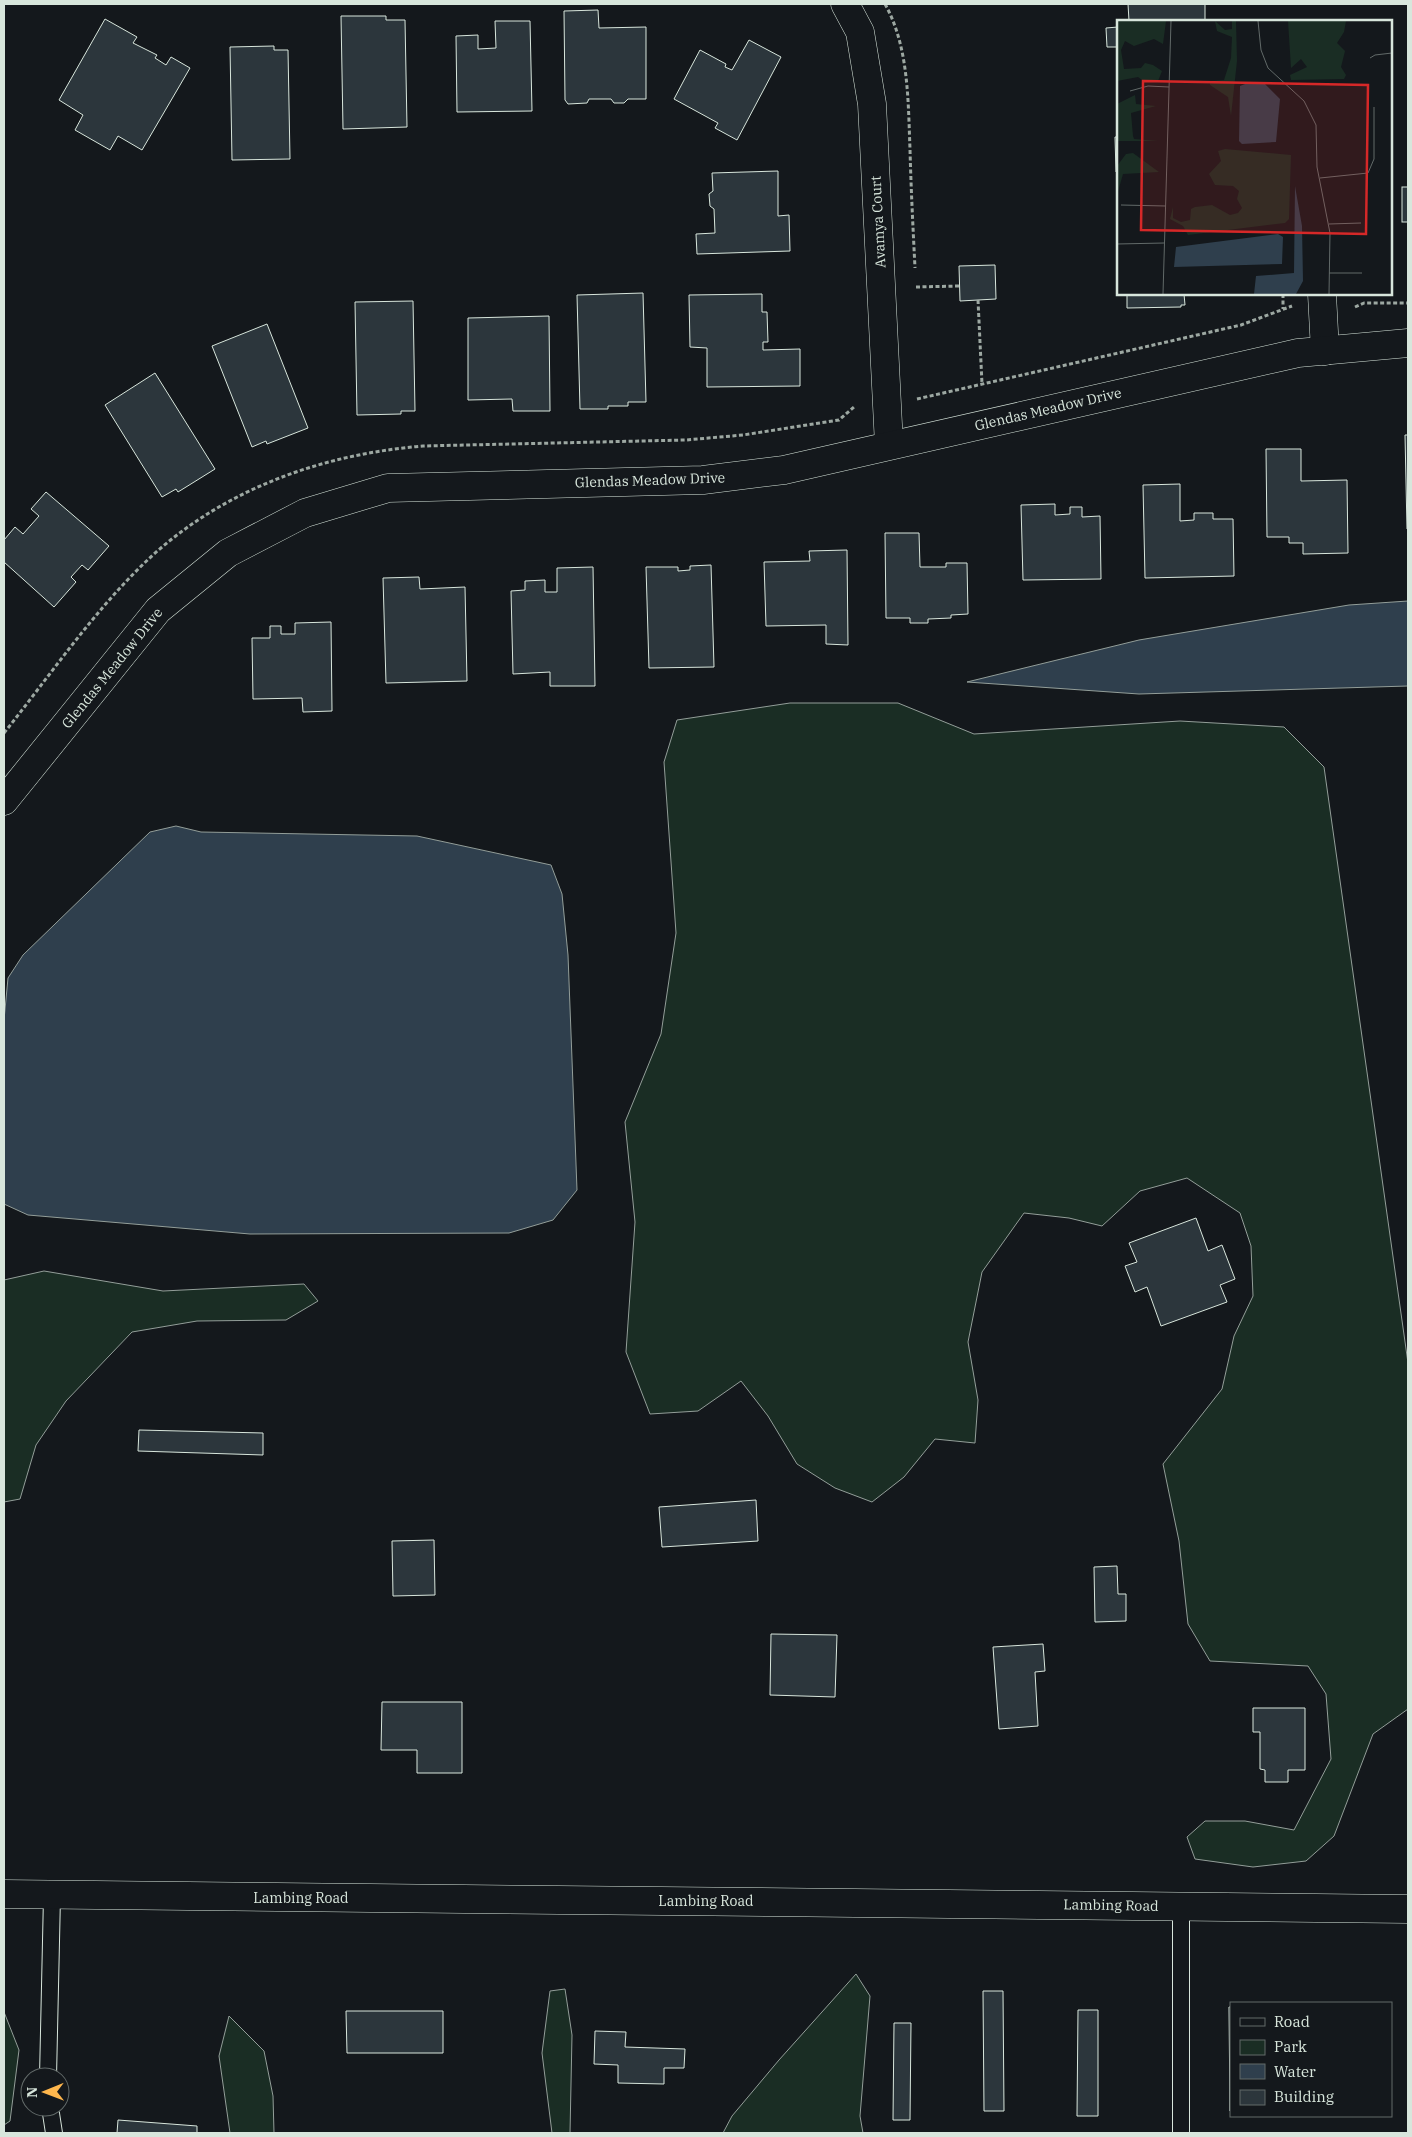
<svg xmlns="http://www.w3.org/2000/svg" width="1412" height="2137" font-family="'IBM Plex Serif',serif">
  <rect width="100%" height="100%" fill="#14181c"/>
  <g fill="#1a2d24" stroke="#939e99">
    <path d="M790 703H898L974 734 1180 721 1284 727 1324 767 1408 1363V1709L1373 1734 1334 1836 1306 1861 1253 1867 1195 1859 1187 1837 1205 1821H1245L1294 1830 1331 1759 1326 1694 1308 1666 1210 1661 1188 1624 1179 1541 1163 1464 1222 1389 1234 1336 1253 1296 1251 1246 1240 1213 1187 1178 1140 1191 1102 1226 1069 1218 1024 1213 982 1272 968 1342 978 1400 975 1443 935 1439 904 1477 872 1502 835 1488 797 1464 768 1416 741 1381 698 1411 650 1414 626 1352 635 1222 625 1122 661 1034 676 933 664 762 677 720Z"/>
    <path d="M44 1271 163 1291 304 1284 318 1301 286 1320 197 1321 132 1332 66 1401 36 1445 20 1499 4 1502V1280Z"/>
    <path d="M856 1974 870 1996 860 2116 863 2133H723L732 2116 779 2060Z"/>
    <path d="M565 1989 572 2035 570 2133H552L542 2053 550 1991Z"/>
    <path d="M4 2012 19 2050 10 2121 4 2125Z"/>
    <path d="M229 2016 264 2051 273 2096 274 2133H230L219 2056Z"/>
  </g>
  <g fill="#2f3f4d" stroke="#939e99">
    <path d="M1408 601V686L1139 694 967 682 1139 640 1349 605Z"/>
    <path d="M176 826 201 832 417 836 551 865 562 894 568 955 577 1190 553 1220 509 1233 250 1234 28 1215 4 1204V1020L8 978 23 955 150 832Z"/>
  </g>
  <g fill="#2c363c" stroke="#d8e6dc">
    <path d="M1128 4H1205V21H1129Z"/>
    <path d="M598 10 599 28 646 27V99H628L624 103H614L611 99H589L587 103 568 104 565 100 564 11Z"/>
    <path d="M341 16H386V20H405L407 127 343 129Z"/>
    <path d="M105 19 137 37 133 43 157 55 155 58 166 65 171 57 190 68 142 150 118 136 110 150 75 130 83 115 59 100Z"/>
    <path d="M495 21H530L532 111 457 112 456 36 478 35V49L496 48Z"/>
    <path d="M1118 27V47H1107L1106 28Z"/>
    <path d="M749 40 781 57 737 140 715 128 718 123 674 99 700 50 726 64 725 67 732 70Z"/>
    <path d="M274 46V50H288L290 159 232 160 230 47Z"/>
    <path d="M1115 137H1118V172H1116Z"/>
    <path d="M778 171V216L789 215 790 251 697 254 696 234 715 233 714 209 710 206 709 194 713 191 712 173Z"/>
    <rect x="1402" y="187" width="6" height="35"/>
    <path d="M995 265 996 299 960 301 959 266Z"/>
    <path d="M643 293 646 402H628V406H608V409H580L577 295Z"/>
    <path d="M762 294V312H767L768 342H763V350L800 349V386L707 387V348L690 347 689 295Z"/>
    <path d="M1127 294H1184L1185 305H1181V307L1127 308Z"/>
    <path d="M413 301 415 411H401V414L357 415 355 302Z"/>
    <path d="M549 316 550 411H513L512 399 468 400V318Z"/>
    <path d="M267 324 308 428 267 444 266 441 252 447 212 346Z"/>
    <path d="M155 373 215 469 178 492 176 489 162 497 105 405Z"/>
    <path d="M1405 435H1408V529H1407Z"/>
    <path d="M1266 449H1301V481L1347 480 1348 553 1303 554V543H1289V537H1267Z"/>
    <path d="M1180 484V521L1194 520V513H1213V519H1233L1234 576 1145 578 1143 485Z"/>
    <path d="M46 492 109 546 88 570 82 565 71 577 76 582 54 607 4 562V540L15 527 23 534 39 516 31 509Z"/>
    <path d="M1055 504V515L1070 514V507H1082V517L1100 516 1101 579 1023 580 1021 505Z"/>
    <path d="M885 533H919L920 567H946V563H967L968 614 951 615V618L928 619V623H910V618H886Z"/>
    <path d="M847 550 848 645 826 644V625L766 626 764 562 810 561 809 551Z"/>
    <path d="M711 565 714 667 649 668 646 567H678V571L690 570V566Z"/>
    <path d="M593 567 595 686H550V672L513 674 511 591 525 590V581L545 580V592H557V568Z"/>
    <path d="M419 577 420 589 465 587 467 681 386 683 383 578Z"/>
    <path d="M331 622 332 711 303 712 302 698 253 699 252 638H270V626H281V634H295V623Z"/>
    <path d="M1196 1218 1208 1251 1222 1245 1235 1279 1220 1285 1227 1302 1161 1326 1147 1287 1135 1292 1125 1266 1137 1262 1129 1243Z"/>
    <path d="M139 1430 263 1433V1455L138 1451Z"/>
    <path d="M756 1500 758 1541 662 1547 659 1507Z"/>
    <path d="M434 1540 435 1595 393 1596 392 1541Z"/>
    <path d="M1117 1566 1118 1594H1126V1621L1095 1622 1094 1567Z"/>
    <path d="M771 1634 837 1635 835 1697 770 1695Z"/>
    <path d="M1043 1644 1045 1671 1035 1672 1038 1726 999 1729 993 1647Z"/>
    <path d="M382 1702H462V1773H417V1750H381Z"/>
    <path d="M1253 1708H1305V1770H1288V1782H1265V1770L1260 1769V1732H1253Z"/>
    <path d="M983 1991H1003L1004 2111H984Z"/>
    <path d="M1229 2007H1231L1230 2111Z"/>
    <path d="M1078 2010H1098V2116H1077Z"/>
    <path d="M346 2011H443V2053H347Z"/>
    <path d="M894 2023H911L910 2120H893Z"/>
    <path d="M595 2031 626 2032 625 2047 685 2049 684 2068H664V2084L618 2083V2065L594 2064Z"/>
    <path d="M118 2120 197 2126V2133H117Z"/>
  </g>
  <g fill="none" stroke-linecap="round" stroke-linejoin="round">
    <defs>
      <g id="service">
        <path d="M1181 1906V2133"/>
        <path d="M48 2077 52 1896"/>
        <path d="M50 2107 54 2133"/>
      </g>
      <g id="minor">
        <path d="M845 4 860 32 872 104 889 445"/>
        <path d="M1322 294 1325 351"/>
        <path d="M4 801 158 610 228 553 305 513 388 488 703 480 784 470 1298 353 1408 343"/>
        <path d="M4 1894 1408 1909"/>
      </g>
    </defs>
    <use href="#service" stroke="#d8e6dc" stroke-width="18"/>
    <use href="#minor" stroke="#d8e6dc" stroke-width="29"/>
    <g stroke="#9da8a2" stroke-width="3" stroke-dasharray="4 2.5" stroke-linecap="butt">
      <path d="M885 4C909 47 908 101 910 149 911 189 913 228 915 268"/>
      <path d="M916 287 960 286"/>
      <path d="M1283 294V309"/>
      <path d="M978 300 982 384"/>
      <path d="M1355 307 1364 303H1408"/>
      <path d="M917 399 1241 325 1292 306"/>
      <path d="M4 733C52 673 97 606 154 554 229 487 325 454 423 446L686 440 743 435 839 420 854 407"/>
    </g>
    <use href="#service" stroke="#14181c" stroke-width="16"/>
    <use href="#minor" stroke="#14181c" stroke-width="28"/>
  </g>
  <g text-anchor="middle" dominant-baseline="central" stroke-width="4" stroke-linejoin="round" paint-order="stroke">
    <g font-size="14" fill="#d8e6dc" stroke="#14181c">
      <text transform="translate(878 222) rotate(-93)">Avamya Court</text>
      <text transform="translate(1048 409) rotate(-13)">Glendas Meadow Drive</text>
      <text transform="translate(650 480) rotate(-2)">Glendas Meadow Drive</text>
      <text transform="translate(112 668) rotate(-51)">Glendas Meadow Drive</text>
      <text x="301" y="1898">Lambing Road</text>
      <text x="706" y="1901">Lambing Road</text>
      <text transform="translate(1111 1905) rotate(1)">Lambing Road</text>
    </g>
  </g>
  <g transform="translate(1117 20)">
    <rect width="275" height="275" fill="#14181c"/>
    <path d="M0 1H49L46 24 37 19 17 26 8 21 4 30 7 49 24 48 28 43 36 45 45 51 41 61 28 62 21 57 0 61ZM98 1 108 10 115 9V1H119L120 41 114 96 111 77 93 65V61L107 60 114 38 115 17 100 11ZM171 1H229L227 12 220 23 228 31 224 47 229 55 227 59 174 60 173 55 190 47 184 39 174 48ZM18 75 19 84 39 86 14 93 16 116 17 119 41 121H0V84ZM108 129 174 135 172 199 168 203 71 215 66 206 53 199 56 187V198L64 202 73 200 74 189 78 187 95 185 113 195 121 193 125 188 120 179 122 171 116 166 98 165 92 154 104 141 101 131ZM16 133 42 152 6 154 0 175V146L9 134Z" fill="#1a2d24"/>
    <path d="M133 62 148 64 163 79 159 122 125 124 122 121 123 66ZM178 166 185 206 186 261 179 274H137L139 256 177 253ZM161 214 166 217 165 244 57 247 59 227Z" fill="#2f3f4d"/>
    <path fill="none" stroke="#626a69" stroke-width="1" d="M141 1 144 30 151 48 187 81 199 105 200 147 213 213 212 274M253 38 258 35 275 33M13 71 31 66 52 67M203 158 251 153 257 139V87M4 185 49 186M212 204 244 203M0 224 47 223M212 253H245M46 274 54 1"/>
    <path fill="#d62828" fill-opacity="0.15" stroke="#d62828" stroke-width="2.5" d="M26 61 251 65 249 214 24 210Z"/>
    <rect width="275" height="275" fill="none" stroke="#d8e6dc" stroke-width="2.5"/>
  </g>
  <rect width="1412" height="2137" fill="none" stroke="#d8e6dc" stroke-width="10"/>
  <rect x="1230" y="2002" width="162" height="115" fill="#14181c" stroke="#626a69"/>
  <rect x="1240" y="2018" width="25" height="8" fill="#14181c" stroke="#626a69"/>
  <text x="1274" y="2027" font-size="15" fill="#d8e6dc">Road</text>
  <rect x="1240" y="2040" width="25" height="15" fill="#1a2d24" stroke="#626a69"/>
  <text x="1274" y="2052" font-size="15" fill="#d8e6dc">Park</text>
  <rect x="1240" y="2064" width="25" height="15" fill="#2f3f4d" stroke="#626a69"/>
  <text x="1274" y="2077" font-size="15" fill="#d8e6dc">Water</text>
  <rect x="1240" y="2090" width="25" height="15" fill="#2c363c" stroke="#626a69"/>
  <text x="1274" y="2102" font-size="15" fill="#d8e6dc">Building</text>
  <g transform="translate(45 2092) rotate(269)"><circle r="24" fill="#14181c" stroke="#626a69"/>
  <path d="M0-4L9 19L0 12L-9 19Z" fill="#ffb74d"/>
  <text y="-8" font-size="14" font-weight="bold" text-anchor="middle" fill="#d8e6dc">N</text>
  </g>
</svg>
